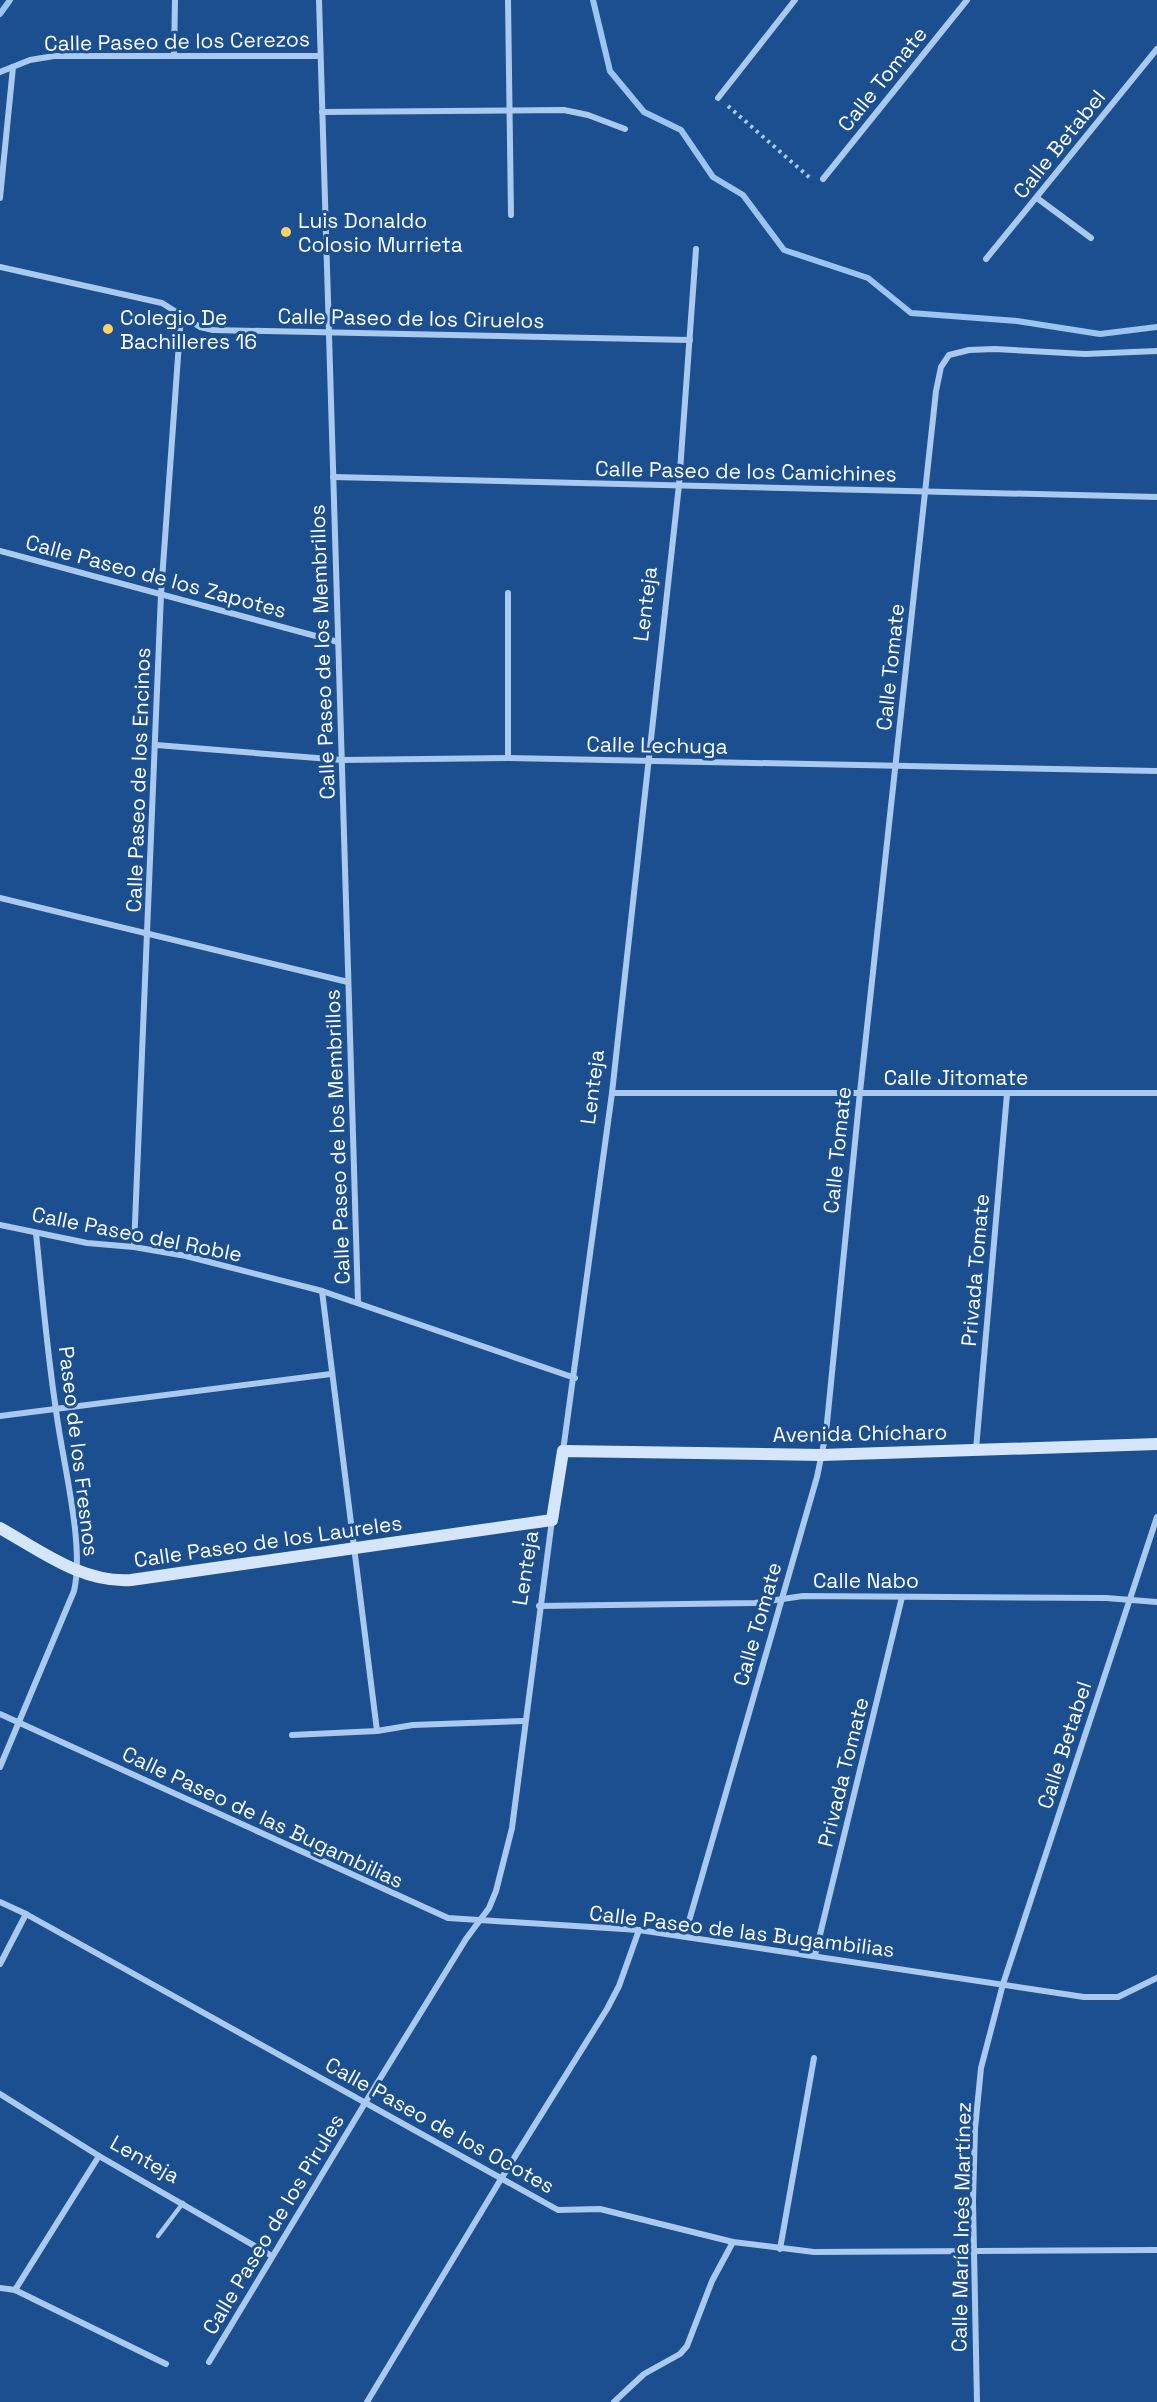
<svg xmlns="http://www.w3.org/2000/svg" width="1157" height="2402" font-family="'Space Grotesk',sans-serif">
  <rect width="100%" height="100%" fill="#1b4f8f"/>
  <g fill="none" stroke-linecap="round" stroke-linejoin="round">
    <g stroke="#9cc4f0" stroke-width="6">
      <path d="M593 0 610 71 644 112 681 130 713 177 743 195 784 250 868 278 911 313 1017 321 1100 334 1157 327"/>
      <path d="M0 14 10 0"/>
    </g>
    <path stroke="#a9c9ee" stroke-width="4" stroke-dasharray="3 4.5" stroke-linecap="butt" d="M728 106 810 178"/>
    <path stroke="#a9c9ee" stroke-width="4.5" d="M158 2236 183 2203"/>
    <g stroke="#a9c9ee" stroke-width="6">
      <path d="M319 0 358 1302"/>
      <path d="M508 0 511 215"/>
      <path d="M174 56 175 0"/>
      <path d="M0 72 30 60 54 56H320"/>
      <path d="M718 98 795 0"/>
      <path d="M322 112 564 110 588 115 625 129"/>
      <path d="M823 179 967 0"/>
      <path d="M0 198 13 67"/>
      <path d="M1037 198 1091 238"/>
      <path d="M986 259 1157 49"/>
      <path d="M0 267 162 303 200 327 213 330 690 340"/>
      <path d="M333 477 1157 497"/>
      <path d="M0 551 338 642"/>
      <path d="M508 593V758"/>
      <path d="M156 745 342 760 508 758 1157 771"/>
      <path d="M0 898 348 982"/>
      <path d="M612 1093H1157"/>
      <path d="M0 1225 87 1243 134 1247 186 1256 322 1291 575 1378"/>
      <path d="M134 1247 161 594 181 315"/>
      <path d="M322 1291 377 1731"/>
      <path d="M0 1416 331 1374"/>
      <path d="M976 1449 1007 1094"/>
      <path d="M563 1451 612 1093 679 485 696 249"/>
      <path d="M539 1606 755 1603 803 1596 1106 1598 1157 1602"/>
      <path d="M0 1714 448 1918 639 1930 1084 1997H1118L1157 1978"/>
      <path d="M292 1735 377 1731 413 1725 524 1721"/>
      <path d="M0 1767 74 1591C85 1544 62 1460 56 1410 47 1351 42 1292 36 1233"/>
      <path d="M0 1902 26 1914 558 2210 600 2209 733 2242 814 2252 1157 2250"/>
      <path d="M685 1935 817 1477 826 1433 860 1092 936 391 941 367 949 355 969 350 995 349 1085 354 1157 351"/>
      <path d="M815 1955 902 1597"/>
      <path d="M0 1964 26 1914"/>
      <path d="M0 2094 99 2156 272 2256"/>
      <path d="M780 2249 814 2058"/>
      <path d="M0 2288 15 2290 166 2364"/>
      <path d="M15 2290 99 2156"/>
      <path d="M209 2362 365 2103 466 1939 489 1908 496 1891 512 1828 552 1520"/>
      <path d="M367 2402 501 2179 607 2009 619 1986 639 1930"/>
      <path d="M614 2402 644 2374 680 2354 687 2346 712 2281 733 2242"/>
      <path d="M977 2402 973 2201 975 2129 981 2068 1003 1984 1157 1517"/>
    </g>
    <path stroke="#d6e6fa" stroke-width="12" d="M0 1528C41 1551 82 1583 131 1580L552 1520 563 1451 822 1455 1157 1444"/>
  </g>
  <g fill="#ffd166" stroke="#1b4f8f" stroke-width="2">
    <circle cx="286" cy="232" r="6"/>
    <circle cx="108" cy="329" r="6"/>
  </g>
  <g text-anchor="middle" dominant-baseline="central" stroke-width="6" stroke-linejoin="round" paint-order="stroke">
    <g font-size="21" fill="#fff" stroke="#1b4f8f">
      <text transform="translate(177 41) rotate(-1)">Calle Paseo de los Cerezos</text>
      <text transform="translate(882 79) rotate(-51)">Calle Tomate</text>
      <text transform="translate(1059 144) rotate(-51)">Calle Betabel</text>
      <text transform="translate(411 318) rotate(1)">Calle Paseo de los Ciruelos</text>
      <text transform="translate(746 471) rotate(1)">Calle Paseo de los Camichines</text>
      <text transform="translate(156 576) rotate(15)">Calle Paseo de los Zapotes</text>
      <text transform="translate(645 604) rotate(-83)">Lenteja</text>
      <text transform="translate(322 652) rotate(-92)">Calle Paseo de los Membrillos</text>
      <text transform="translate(890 667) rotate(-84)">Calle Tomate</text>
      <text transform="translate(657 745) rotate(1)">Calle Lechuga</text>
      <text transform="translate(138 780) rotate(-88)">Calle Paseo de los Encinos</text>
      <text x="956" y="1077">Calle Jitomate</text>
      <text transform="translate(592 1087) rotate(-83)">Lenteja</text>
      <text transform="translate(337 1137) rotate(-92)">Calle Paseo de los Membrillos</text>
      <text transform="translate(837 1150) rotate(-84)">Calle Tomate</text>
      <text transform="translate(137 1234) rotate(11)">Calle Paseo del Roble</text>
      <text transform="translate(975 1270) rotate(-85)">Privada Tomate</text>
      <text transform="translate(860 1433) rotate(-1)">Avenida Chícharo</text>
      <text transform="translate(79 1451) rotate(83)">Paseo de los Fresnos</text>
      <text transform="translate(268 1541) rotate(-8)">Calle Paseo de los Laureles</text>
      <text transform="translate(525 1568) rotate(-81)">Lenteja</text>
      <text x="866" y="1580">Calle Nabo</text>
      <text transform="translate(757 1624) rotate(-74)">Calle Tomate</text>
      <text transform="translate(1064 1745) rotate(-72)">Calle Betabel</text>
      <text transform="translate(843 1772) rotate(-76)">Privada Tomate</text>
      <text transform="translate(263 1817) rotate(25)">Calle Paseo de las Bugambilias</text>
      <text transform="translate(742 1931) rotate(7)">Calle Paseo de las Bugambilias</text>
      <text transform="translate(440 2125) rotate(29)">Calle Paseo de los Ocotes</text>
      <text transform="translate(145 2159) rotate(29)">Lenteja</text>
      <text transform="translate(273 2224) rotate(-59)">Calle Paseo de los Pirules</text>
      <text transform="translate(961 2227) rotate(-89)">Calle María Inés Martínez</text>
    </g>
    <g font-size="21" fill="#fff" stroke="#1b4f8f" text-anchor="start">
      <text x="298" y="220">Luis Donaldo<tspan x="298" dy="24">Colosio Murrieta</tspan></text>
      <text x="120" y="317">Colegio De<tspan x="120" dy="24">Bachilleres 16</tspan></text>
    </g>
  </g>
</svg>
